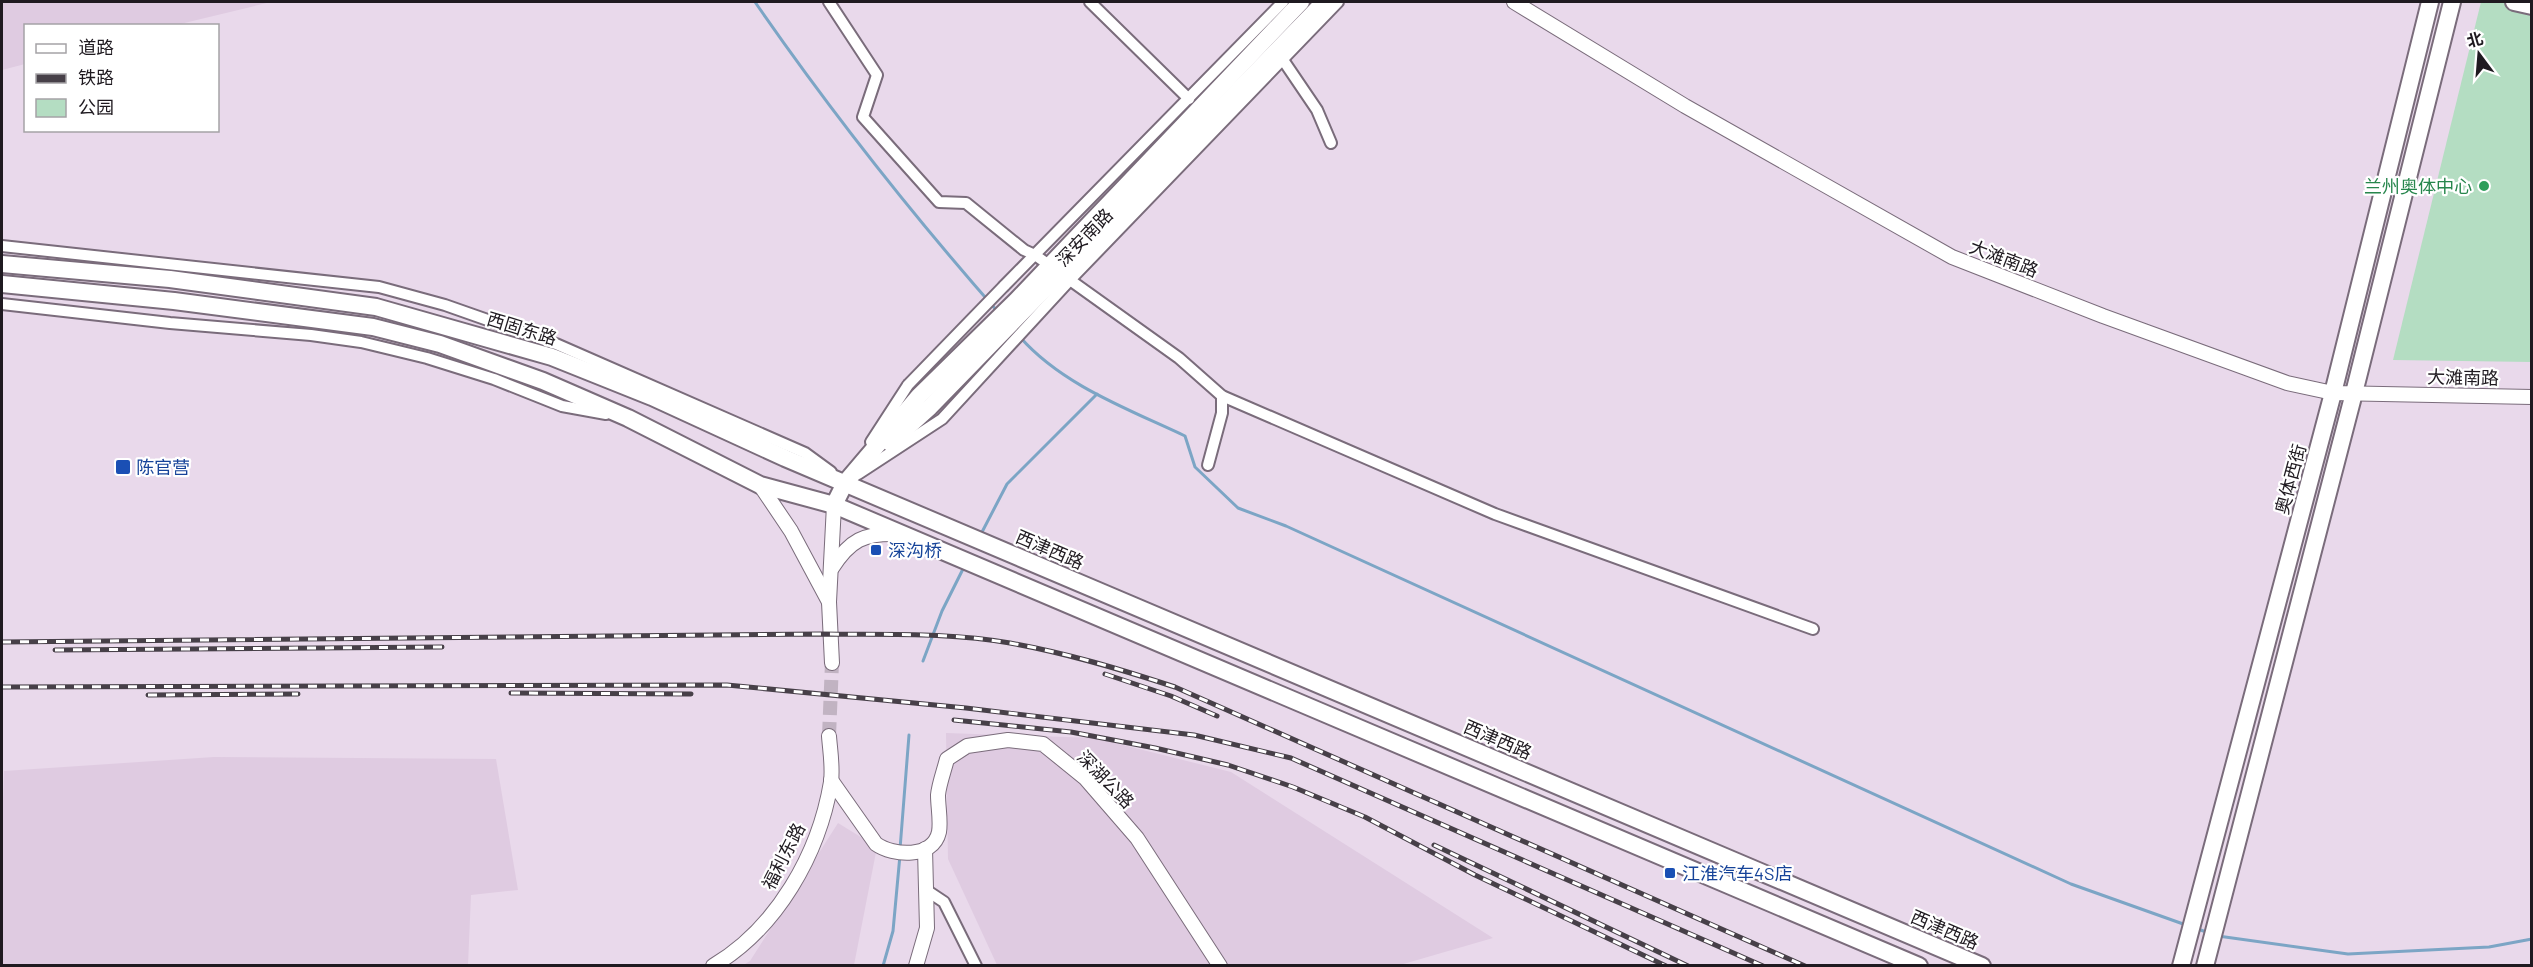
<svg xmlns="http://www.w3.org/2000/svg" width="2533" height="967" font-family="Barlow,'Noto Sans SC',sans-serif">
  <rect width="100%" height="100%" fill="#e9d9eb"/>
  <g fill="#dfcbe1">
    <path d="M2 2H271L176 25 26 26 25 64 2 70Z"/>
    <path d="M946 733 1095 738 1231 772 1493 938 1400 965H997L948 859Z"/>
    <path d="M214 757 496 759 518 890 471 895 468 965H2V832L4 771Z"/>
    <path d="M838 823 877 847 854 965 742 966 750 961Z"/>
  </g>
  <path fill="#b4ddc2" d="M2481 2H2531V362L2393 360Z"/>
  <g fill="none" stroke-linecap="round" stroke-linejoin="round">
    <g stroke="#7ca5c5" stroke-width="3">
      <path d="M755 2C829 109 911 213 998 312"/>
      <path d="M1020 337C1062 385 1128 409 1185 436L1195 467 1238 508 1286 526 2071 884 2186 925"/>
      <path d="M981 534 1007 484 1097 394"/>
      <path d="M923 661 942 611 964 567"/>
      <path d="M900 849 909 735"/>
      <path d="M2195 928 2209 933"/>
      <path d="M2218 936 2348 954 2489 947 2532 939"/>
      <path d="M883 966 893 931 900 855"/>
    </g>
    <path stroke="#c1b3c2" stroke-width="14" stroke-dasharray="14 7" stroke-linecap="butt" d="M829 736 832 663"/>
    <defs>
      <g id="street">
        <path d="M829 2 877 75 863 117 939 202 966 203 1024 250 1035 255 1179 358 1222 396 1495 514 1813 629"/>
        <path d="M1090 2 1189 99"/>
        <path d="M1279 54 1317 110 1331 143"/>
        <path d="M2 246 379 287 445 305 556 344 805 453 831 472"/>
        <path d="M1004 286 1283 2"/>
        <path d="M2 304 170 323 311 335 361 342 427 358 494 379 562 406 606 414"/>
        <path d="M871 442 908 385"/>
        <path d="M1208 465 1222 413V396"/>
        <path d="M858 474 942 419 1069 281 1338 2"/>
        <path d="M926 890 944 902 976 966"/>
      </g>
      <g id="secondary">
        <path d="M1514 2 1685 106 1952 257 2103 316 2287 383 2333 393 2532 397"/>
        <path d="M760 485 791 531 829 602"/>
        <path d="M832 568C850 540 864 533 897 534"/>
        <path d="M832 663 829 602 834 505"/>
        <path d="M831 780 876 844C893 856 933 859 939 832 941 821 938 807 938 795 939 784 944 771 947 759L967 746 1008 740 1043 744 1085 778 1137 838 1220 966"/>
        <path d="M713 966C777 928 819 854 831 782 833 767 830 750 829 736"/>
        <path d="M916 966 927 928 925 849"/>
      </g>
      <g id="primary">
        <path d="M2514 2 2532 6"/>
        <path d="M2 264 170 279 376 307 552 357 652 397 785 458 1982 966"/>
        <path d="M2 284 174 301 373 327 440 344 543 381 628 418 760 485 834 505 1919 966"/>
        <path d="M890 443 930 407 1324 2"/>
        <path d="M834 505 845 483 919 396 1016 301 1301 2"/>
        <path d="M2181 966 2333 393 2430 2"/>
        <path d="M2205 966 2354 393 2452 2"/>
      </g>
    </defs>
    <use href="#street" stroke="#7a6c7b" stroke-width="14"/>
    <use href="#secondary" stroke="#7a6c7b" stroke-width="16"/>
    <use href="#primary" stroke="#7a6c7b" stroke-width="20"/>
    <use href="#street" stroke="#fff" stroke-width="10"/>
    <use href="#secondary" stroke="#fff" stroke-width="14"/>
    <use href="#primary" stroke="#fff" stroke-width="16"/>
    <defs>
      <g id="rail">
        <path d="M2 642 821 634C884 635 948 632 1010 643 1067 653 1120 669 1175 687L1805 966"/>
        <path d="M55 650 442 647"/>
        <path d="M1105 674 1171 696 1217 716"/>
        <path d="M2 687 727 685 966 708 1194 735 1291 758 1763 966"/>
        <path d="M511 693 691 694"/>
        <path d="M148 695 298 694"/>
        <path d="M954 720 1071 732 1155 748 1228 765 1293 787 1365 817 1475 875 1666 966"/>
        <path d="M1434 845 1688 966"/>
      </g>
    </defs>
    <use href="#rail" stroke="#474048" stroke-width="5"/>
    <use href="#rail" stroke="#fff" stroke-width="3" stroke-dasharray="9" stroke-linecap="butt"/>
    <defs>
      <path id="street-bridge" d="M908 385 1004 286"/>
    </defs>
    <use href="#street-bridge" stroke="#7a6c7b" stroke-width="14" stroke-linecap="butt"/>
    <use href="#street-bridge" stroke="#fff" stroke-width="10"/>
  </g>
  <circle fill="#2e9e5b" stroke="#fff" stroke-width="2" cx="2484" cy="186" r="6"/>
  <g fill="#1a4fb4" stroke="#fff" stroke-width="2">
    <rect x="115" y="459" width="16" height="16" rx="3"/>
    <rect x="870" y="544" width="12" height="12" rx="3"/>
    <rect x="1664" y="867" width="12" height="12" rx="3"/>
  </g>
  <g text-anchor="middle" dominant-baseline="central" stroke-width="4.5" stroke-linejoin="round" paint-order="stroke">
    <g font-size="18" fill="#27864d" stroke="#fff" text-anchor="end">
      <text x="2472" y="186">兰州奥体中心</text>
    </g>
    <g font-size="18" fill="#1f1a20" stroke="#fff">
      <text transform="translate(1084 237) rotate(-46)">深安南路</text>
      <text transform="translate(2004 258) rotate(21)">大滩南路</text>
      <text transform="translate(522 328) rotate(17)">西固东路</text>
      <text transform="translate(2463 377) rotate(1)">大滩南路</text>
      <text transform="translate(2290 479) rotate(-75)">奥体西街</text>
      <text transform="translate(1050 549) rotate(23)">西津西路</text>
      <text transform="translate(1498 739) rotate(23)">西津西路</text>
      <text transform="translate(1106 779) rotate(46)">深湖公路</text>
      <text transform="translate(783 856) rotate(-63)">福利东路</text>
      <text transform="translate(1945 929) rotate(23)">西津西路</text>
    </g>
    <g font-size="18" fill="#164399" stroke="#fff" text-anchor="start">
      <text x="136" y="467">陈官营</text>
      <text x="888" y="550">深沟桥</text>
      <text x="1682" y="873">江淮汽车4S店</text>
    </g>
  </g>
  <rect width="2533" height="967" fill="none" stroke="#1f1a20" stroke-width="6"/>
  <rect x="24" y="24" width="195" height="108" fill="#ffffff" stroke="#a5a3a6" stroke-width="1.5"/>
  <rect x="36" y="44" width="30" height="9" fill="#ffffff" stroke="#a5a3a6" stroke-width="1.5"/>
  <text x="78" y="54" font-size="18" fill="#1f1a20">道路</text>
  <rect x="36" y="74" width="30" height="9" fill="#474048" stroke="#a5a3a6" stroke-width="1.5"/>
  <text x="78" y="84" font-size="18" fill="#1f1a20">铁路</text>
  <rect x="36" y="99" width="30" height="18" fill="#b4ddc2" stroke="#a5a3a6" stroke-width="1.5"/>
  <text x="78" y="114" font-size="18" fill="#1f1a20">公园</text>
  <g transform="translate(2479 54) rotate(344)" stroke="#ffffff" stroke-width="4.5" paint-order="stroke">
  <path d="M0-4.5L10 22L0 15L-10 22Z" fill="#1f1a20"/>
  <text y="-9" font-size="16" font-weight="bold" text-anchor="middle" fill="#1f1a20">北</text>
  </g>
</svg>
